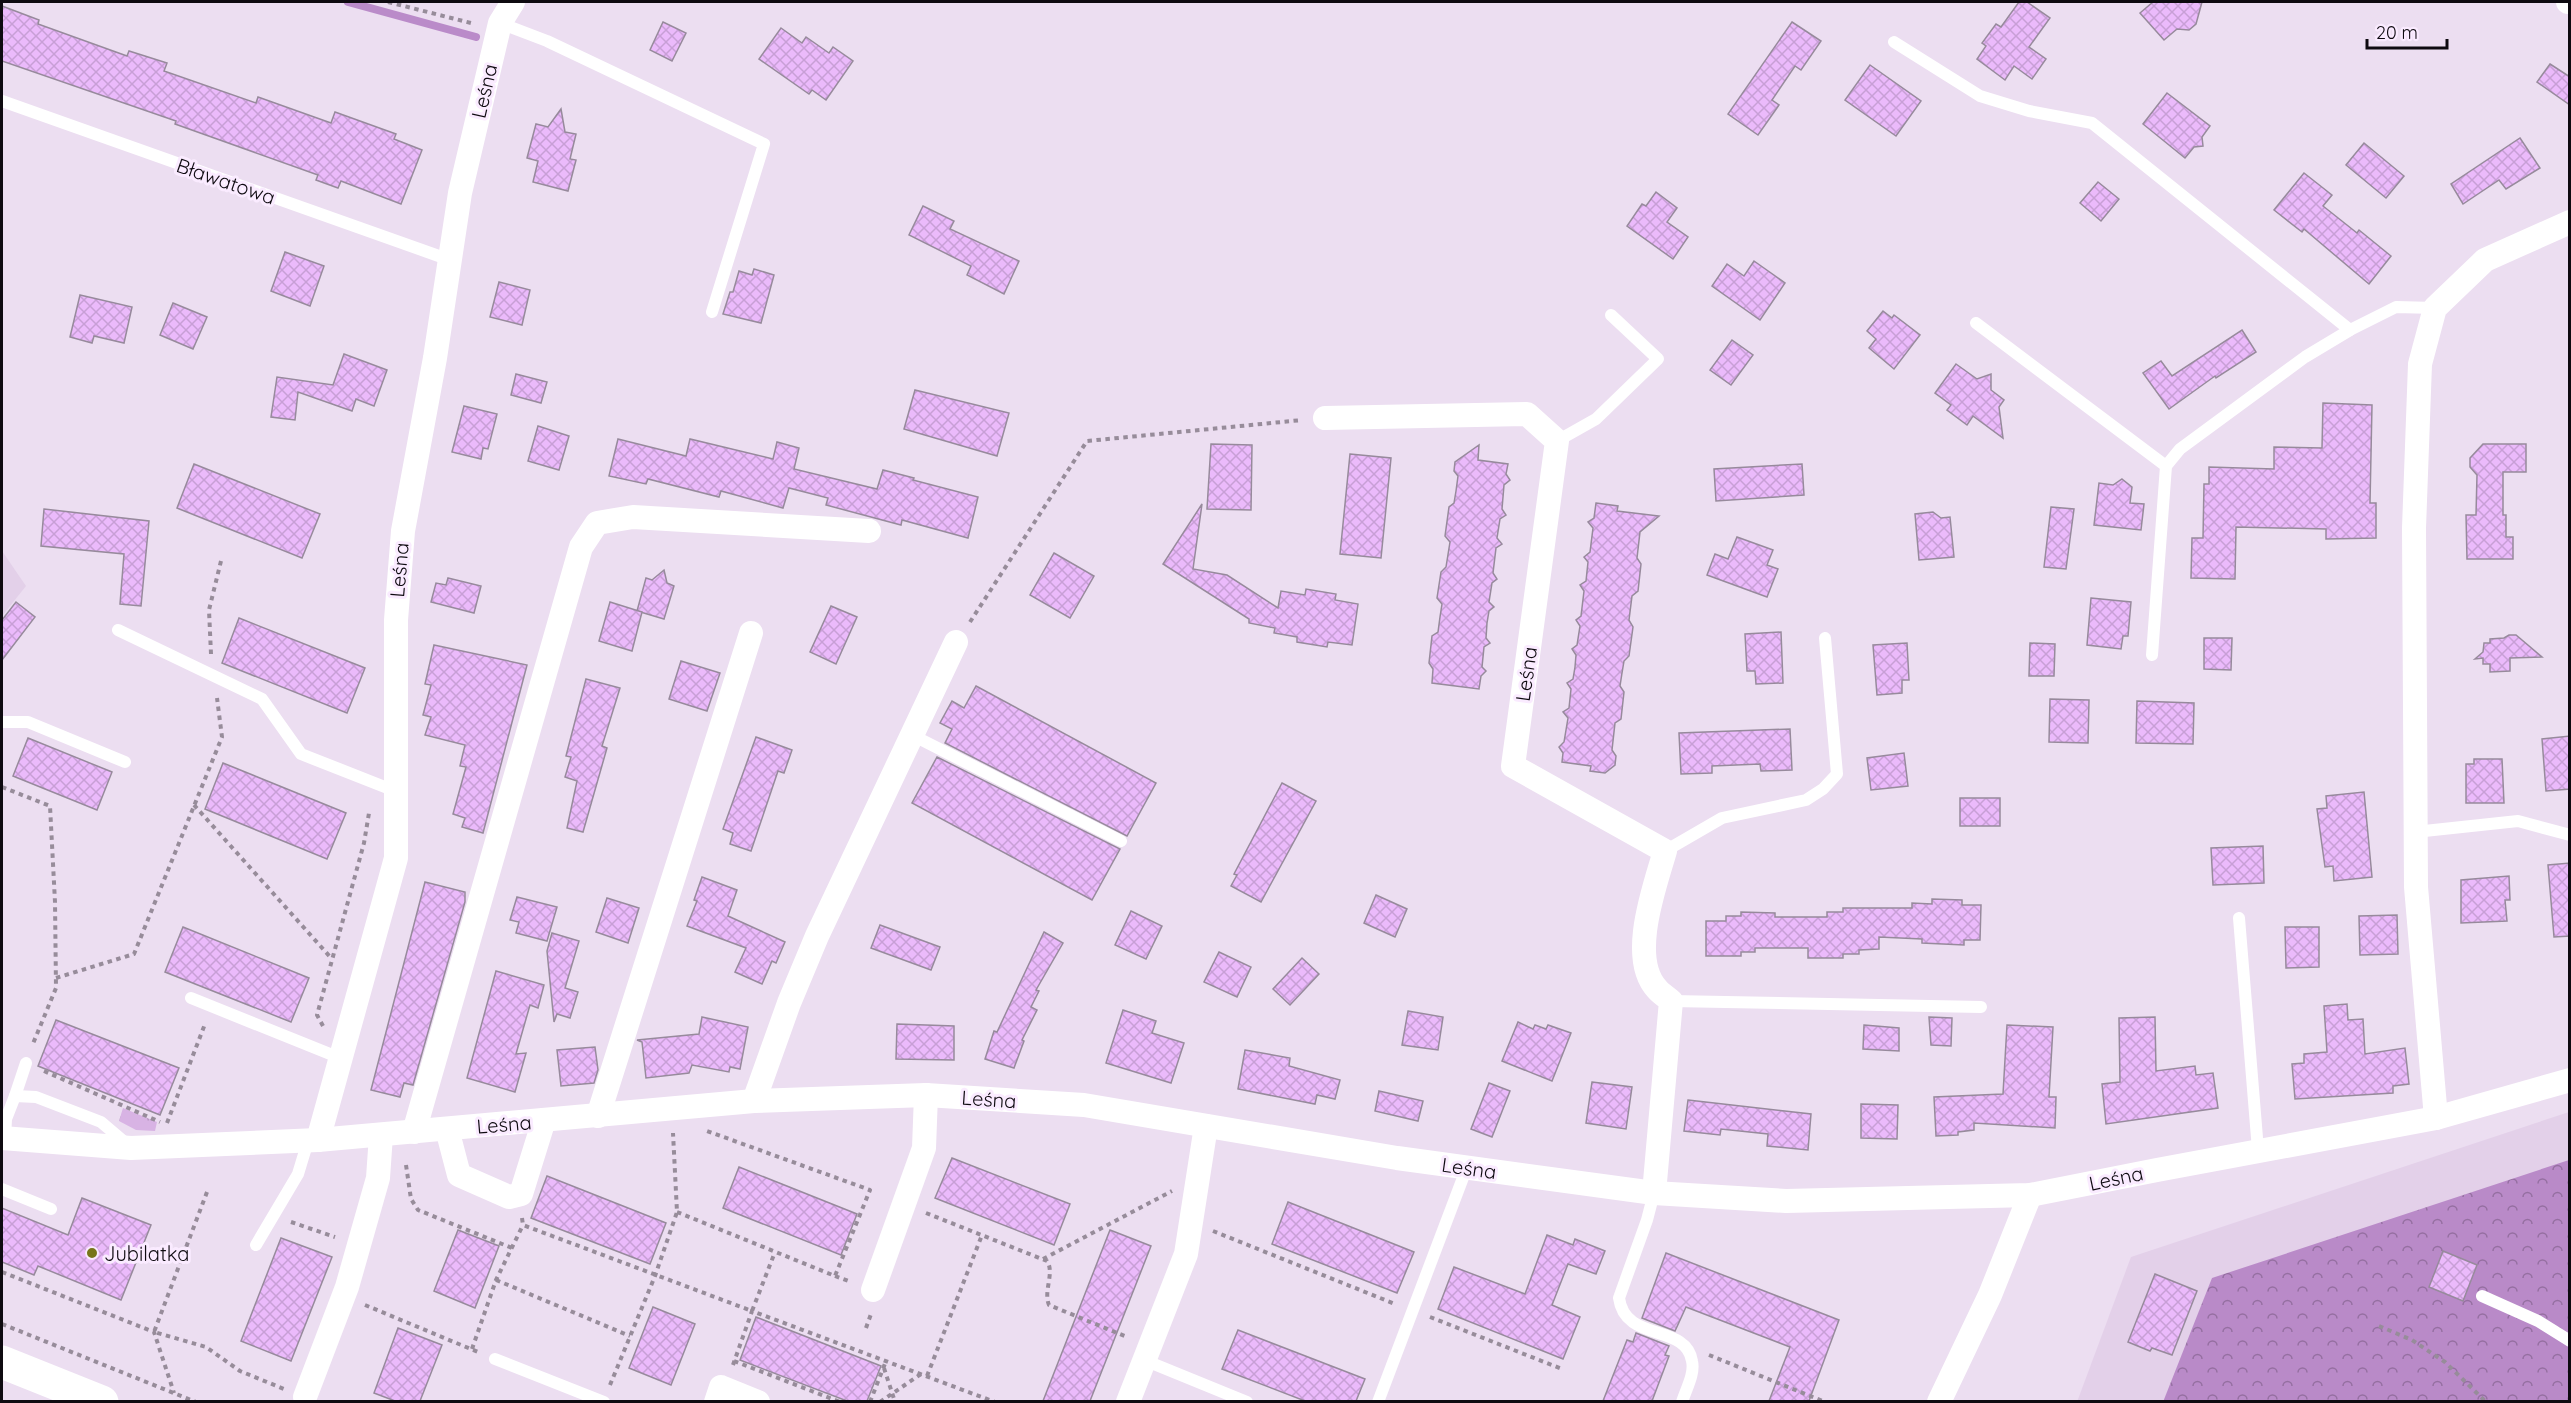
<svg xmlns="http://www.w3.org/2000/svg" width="2571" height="1403" font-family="Quicksand,sans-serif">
  <defs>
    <pattern id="grass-tufts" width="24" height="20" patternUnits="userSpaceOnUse" patternTransform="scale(1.5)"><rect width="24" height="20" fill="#d8b3e4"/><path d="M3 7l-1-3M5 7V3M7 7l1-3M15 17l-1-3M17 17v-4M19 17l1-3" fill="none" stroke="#b899c3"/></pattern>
    <pattern id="forest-crowns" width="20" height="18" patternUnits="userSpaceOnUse" patternTransform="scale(1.5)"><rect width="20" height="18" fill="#b98ac8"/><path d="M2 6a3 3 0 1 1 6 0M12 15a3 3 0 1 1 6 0" fill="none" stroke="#956fa1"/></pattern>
    <pattern id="building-cross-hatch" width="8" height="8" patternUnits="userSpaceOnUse" patternTransform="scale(1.5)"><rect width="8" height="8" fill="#ebbafb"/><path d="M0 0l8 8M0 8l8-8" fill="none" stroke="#c89fd6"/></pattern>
  </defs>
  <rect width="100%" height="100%" fill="#ecdef1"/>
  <g fill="#e3d0e9">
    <path d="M2 551 26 586 2 616Z"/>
    <path d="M2569 1112V1401L2077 1402 2131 1257Z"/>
  </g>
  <path fill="url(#grass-tufts)" d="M123 1108 157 1122 155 1131 136 1130 119 1121Z"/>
  <path fill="url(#forest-crowns)" d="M2569 1160V1401L2163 1402 2212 1278Z"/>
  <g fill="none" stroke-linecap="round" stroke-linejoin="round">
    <path stroke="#ba8bc9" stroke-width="8" d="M348 2 476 37"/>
  </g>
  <g fill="url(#building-cross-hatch)" stroke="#978a9c" stroke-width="1.5">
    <path d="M2019 2H2027L2050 18 2029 47 2046 59 2032 79 2014 66 2005 80 1977 59 1986 46 1982 43 1996 24 2001 27Z"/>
    <path d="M2153 2H2202L2196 24 2189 30 2177 29 2164 40 2140 13Z"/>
    <path d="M2 6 39 20 38 24 127 56 129 51 167 63 164 71 256 103 258 97 331 123 335 112 396 134 394 139 422 150 401 204 341 181 338 188 316 180 318 175 175 124 176 121 2 61Z"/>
    <path d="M663 22 686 33 672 61 650 50Z"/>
    <path d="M1792 22 1821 41 1801 70 1795 66 1772 100 1779 105 1758 135 1728 114Z"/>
    <path d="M781 28 802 43 806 37 829 53 833 47 853 61 826 100 812 90 809 94 759 59Z"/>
    <path d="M2550 64 2570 77V105L2537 82Z"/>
    <path d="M1870 65 1921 101 1896 136 1845 100Z"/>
    <path d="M2167 93 2210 126 2202 137 2203 146 2194 147 2185 158 2143 124Z"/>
    <path d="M561 109 565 132 576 134 570 159 576 160 568 191 533 182 538 161 527 158 536 124 548 127Z"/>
    <path d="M2520 138 2540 168 2506 189 2499 180 2463 204 2451 184Z"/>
    <path d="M2364 143 2404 176 2386 198 2346 165Z"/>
    <path d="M2304 173 2332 195 2323 206 2357 233 2359 230 2391 256 2369 284 2304 229 2302 232 2274 210Z"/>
    <path d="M2098 182 2119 199 2101 221 2080 203Z"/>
    <path d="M1656 192 1677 208 1667 222 1688 237 1673 259 1627 226 1642 204 1646 206Z"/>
    <path d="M923 206 954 221 950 229 1019 261 1004 294 967 275 971 266 909 235Z"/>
    <path d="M285 252 324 266 310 306 271 291Z"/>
    <path d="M1754 261 1785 283 1760 320 1712 286 1727 264 1744 276Z"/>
    <path d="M754 269 774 275 761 323 723 314 730 292H733L739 271 752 275Z"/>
    <path d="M499 282 530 290 522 325 490 317Z"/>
    <path d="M80 295 132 307 124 343 94 336 92 343 70 337Z"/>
    <path d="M173 303 207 317 193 349 160 335Z"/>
    <path d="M1883 311 1892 318 1894 315 1920 335 1894 369 1869 348 1876 339 1867 331Z"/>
    <path d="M2242 330 2256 352 2216 378 2215 376 2169 409 2143 373 2161 361 2172 376Z"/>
    <path d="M1732 340 1753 355 1731 385 1710 370Z"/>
    <path d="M344 354 387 370 374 406 356 399 352 411 298 392 295 420 271 417 277 377 333 385Z"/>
    <path d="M1956 364 1977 379 1991 374V390L2004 400 1999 407 2003 438 1973 416 1967 425 1947 410 1951 405 1935 393Z"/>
    <path d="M516 374 547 382 541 403 511 395Z"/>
    <path d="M915 390 1009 413 997 456 904 429Z"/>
    <path d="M2323 403 2372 405 2370 503H2376V538L2326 539V529L2236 527 2235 579 2191 578 2192 538H2203L2204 484H2209V467L2274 469V447L2322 448Z"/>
    <path d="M464 406 497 414 488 449 483 448 481 459 452 452Z"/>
    <path d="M538 426 569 436 559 470 528 461Z"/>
    <path d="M618 439 686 456 690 439 773 459 777 442 799 448 794 469 877 489 883 470 914 478 913 480 978 497 968 538 902 520 901 525 826 505 828 498 789 488 783 508 721 491 719 497 648 479 646 484 609 476Z"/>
    <path d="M1211 444 1252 445 1251 510 1207 509Z"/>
    <path d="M2483 444H2526V472H2503V515H2506V537H2513V559H2467L2466 515H2476L2477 475 2470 467V458Z"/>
    <path d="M1479 445 1478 460 1508 464 1506 474 1510 480 1504 485 1502 509 1506 515 1500 519 1497 538 1502 544 1496 548 1493 573 1497 579 1492 583 1489 602 1494 607 1489 611 1487 623 1486 638 1490 643 1484 647 1482 667 1486 671 1481 676 1479 689 1432 683 1433 669 1429 663 1432 636 1438 632 1440 617 1442 604 1437 598 1441 572 1446 567 1450 542 1445 536 1449 507 1454 503 1456 491 1458 476 1454 471 1455 462Z"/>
    <path d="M1350 454 1391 458 1381 558 1340 554Z"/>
    <path d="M194 464 320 514 302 558 177 508Z"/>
    <path d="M1802 464 1804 495 1716 501 1714 469Z"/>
    <path d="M2122 479 2132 487 2130 503 2144 504 2141 530 2094 525 2099 483 2113 485Z"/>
    <path d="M1596 503 1618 506 1617 511 1659 516 1640 532 1637 558 1641 564 1638 591 1632 596 1629 620 1633 627 1629 656 1624 661 1622 673 1620 686 1624 692 1621 719 1615 723 1612 750 1616 756 1615 765 1605 773 1590 771 1591 766 1562 762 1563 753 1559 747 1564 742 1568 718 1563 712 1569 708 1571 689 1567 683 1573 679 1575 667 1576 655 1572 649 1577 645 1580 626 1576 620 1581 616 1584 591 1580 585 1586 581 1588 562 1584 557 1590 552 1593 528 1588 522 1594 518Z"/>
    <path d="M1202 504 1193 569 1227 575 1278 608 1281 591 1305 595 1306 589 1336 594 1335 600 1358 604 1352 645 1328 642 1327 647 1297 642V637L1274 633 1275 628 1249 623V619L1163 564Z"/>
    <path d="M2051 507 2074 509 2066 569 2044 567Z"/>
    <path d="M44 509 149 521 141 606 120 604 124 554 41 546Z"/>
    <path d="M1933 512 1941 518 1950 517 1954 557 1919 560 1915 514Z"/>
    <path d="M1737 537 1773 550 1767 565 1778 569 1767 597 1707 575 1715 554 1728 559Z"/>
    <path d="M1054 553 1094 576 1070 618 1030 595Z"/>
    <path d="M664 570 667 583 674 586 664 619 637 611 646 578 652 580Z"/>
    <path d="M448 578 481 586 474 613 431 602 436 583 446 585Z"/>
    <path d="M2091 598 2131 602 2128 636H2123L2121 649 2087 645Z"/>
    <path d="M16 602 35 617 2 660V620Z"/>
    <path d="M610 602 642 612 632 651 599 641Z"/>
    <path d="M831 606 857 617 836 664 810 652Z"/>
    <path d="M239 618 365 668 347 713 222 663Z"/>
    <path d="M1781 632 1783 683 1756 684 1755 671H1747L1745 634Z"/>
    <path d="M2509 635H2516L2542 657 2510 658V671L2490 672V664H2483V658L2475 659 2483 652 2484 643H2490V639L2504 638Z"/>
    <path d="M2204 638H2232L2231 670 2204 669Z"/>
    <path d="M1907 643 1909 680H1902V693L1877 695 1873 645Z"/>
    <path d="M2030 643 2055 644 2054 676H2029Z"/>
    <path d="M434 645 527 665 483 833 462 827 465 818 453 814 466 767 460 766 465 745 425 735 431 717 423 715 431 685 425 684Z"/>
    <path d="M681 661 720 673 707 711 669 699Z"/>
    <path d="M586 679 620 688 602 746 607 748 583 832 567 828 577 781 565 777 571 757 566 756Z"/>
    <path d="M976 686 1156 783 1127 836 945 743 952 729 940 723 952 701 964 708Z"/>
    <path d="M2050 699 2089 700 2088 743 2049 742Z"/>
    <path d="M2137 701 2194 703 2193 744 2136 743Z"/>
    <path d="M1790 729 1792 770 1761 771 1760 764 1712 766V773L1681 774 1679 733Z"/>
    <path d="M2570 736V789L2546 791 2542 739Z"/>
    <path d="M756 737 792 750 784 773 778 771 751 851 730 844 733 833 723 829Z"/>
    <path d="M28 738 112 772 97 810 13 776Z"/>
    <path d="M1904 753 1908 786 1871 790 1867 758Z"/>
    <path d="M937 757 1120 849 1092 900 912 803Z"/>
    <path d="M2474 759H2502L2504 803H2466V764H2474Z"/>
    <path d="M223 763 346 813 327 859 205 809Z"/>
    <path d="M1282 783 1316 801 1261 902 1231 886 1237 875 1234 874Z"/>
    <path d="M2364 792 2372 877 2334 881 2333 866 2325 867 2317 809 2327 808 2326 796Z"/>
    <rect x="1960" y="798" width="40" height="28"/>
    <path d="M2263 846 2264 883 2213 885 2211 848Z"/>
    <path d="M2570 863V936L2554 937 2548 865Z"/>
    <path d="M2509 876 2510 900H2505L2507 921 2461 923V880Z"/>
    <path d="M702 877 737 890 728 916 785 942 776 963 772 961 762 984 735 972 746 948 687 926 697 901 694 900Z"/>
    <path d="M425 882 465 892V902L413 1085 404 1083 400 1097 371 1090Z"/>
    <path d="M1376 895 1407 909 1395 937 1364 923Z"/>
    <path d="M517 897 557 907 547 941 516 933 519 922 510 920Z"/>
    <path d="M607 898 639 908 628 943 596 932Z"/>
    <path d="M1932 899 1962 900V905H1981L1980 940H1964V945L1922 943V939L1879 937V949L1859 950V954H1843V958H1808V948H1755V952H1741V956H1706V921H1726V916H1741V912L1775 913V917H1827V912H1843V908H1912V903L1932 904Z"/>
    <path d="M1131 911 1162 926 1146 959 1115 945Z"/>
    <path d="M2397 915 2398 954 2360 955 2359 916Z"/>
    <path d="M880 925 940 947 931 970 871 948Z"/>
    <path d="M183 927 309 978 291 1022 165 972Z"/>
    <path d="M2285 927H2319V967L2286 968Z"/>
    <path d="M1044 932 1063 943 1036 990 1039 991 1031 1007 1037 1010 1022 1040 1024 1041 1014 1068 985 1059 994 1031 997 1032Z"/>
    <path d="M552 933 579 941 565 988 578 992 570 1018 557 1014 554 1022 547 951Z"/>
    <path d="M1219 952 1251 967 1237 997 1204 982Z"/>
    <path d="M1302 958 1319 974 1290 1005 1273 989Z"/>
    <path d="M496 971 544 985 538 1008 530 1005 516 1054 526 1053 515 1092 467 1078Z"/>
    <path d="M2347 1004 2348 1020 2363 1019 2365 1054 2405 1048 2409 1084 2393 1086V1093L2295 1099 2292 1064 2304 1063V1054L2327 1052 2324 1006Z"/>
    <path d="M1123 1010 1156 1021 1152 1033 1184 1043 1171 1083 1106 1063Z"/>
    <path d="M1408 1011 1443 1017 1438 1050 1402 1045Z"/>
    <path d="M702 1017 748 1027 740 1069 730 1067 729 1072 692 1065 689 1073 646 1078 642 1042 637 1040 699 1034Z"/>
    <path d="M1929 1017 1952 1018 1951 1046 1931 1045Z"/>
    <path d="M2155 1017 2156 1071 2195 1066 2196 1075 2213 1073 2218 1108 2106 1124 2102 1084 2120 1082 2119 1018Z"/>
    <path d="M56 1020 179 1068 160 1115 38 1066Z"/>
    <path d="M1518 1022 1533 1029 1535 1025 1546 1029 1548 1025 1571 1033 1552 1081 1502 1061Z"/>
    <path d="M897 1024 954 1026V1060L896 1059Z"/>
    <path d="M1864 1025 1899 1028V1051L1863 1049Z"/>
    <path d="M2007 1025 2053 1027 2049 1097H2056L2055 1128 1974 1123V1130L1958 1132V1135L1936 1136 1934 1097 2003 1094Z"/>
    <path d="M595 1047 598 1070 594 1083 561 1086 557 1050Z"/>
    <path d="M1245 1050 1290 1058 1289 1066 1340 1080 1335 1099 1317 1095 1315 1104 1238 1089Z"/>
    <path d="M1592 1082 1632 1087 1626 1129 1586 1123Z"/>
    <path d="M1489 1083 1510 1091 1492 1137 1471 1129Z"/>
    <path d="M1379 1091 1423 1101 1418 1121 1375 1111Z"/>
    <path d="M1688 1100 1811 1114 1808 1150 1767 1146 1768 1134 1721 1129 1720 1135 1684 1131Z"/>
    <path d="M1861 1104 1898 1105 1897 1139 1861 1138Z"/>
    <path d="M952 1158 1070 1204 1054 1245 935 1198Z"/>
    <path d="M739 1167 857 1214 841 1255 723 1208Z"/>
    <path d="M547 1176 666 1223 650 1264 531 1218Z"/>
    <path d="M82 1198 151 1225 121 1300 38 1266 34 1275 2 1262V1208L68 1235Z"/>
    <path d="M1288 1202 1414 1252 1397 1293 1272 1244Z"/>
    <path d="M458 1230 499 1246 475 1308 434 1291Z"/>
    <path d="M1110 1230 1151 1246 1090 1401H1043Z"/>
    <path d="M1547 1235 1573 1245 1575 1239 1605 1251 1596 1274 1568 1264 1552 1305 1580 1317 1563 1359 1438 1309 1454 1267 1525 1294Z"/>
    <path d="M281 1238 332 1257 291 1361 241 1341Z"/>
    <path d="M2443 1251 2477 1265 2463 1301 2429 1287Z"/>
    <path d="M1666 1253 1839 1320 1809 1401H1769L1790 1347 1686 1307 1675 1331 1642 1318Z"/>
    <path d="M2155 1274 2197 1291 2172 1355 2152 1348 2150 1351 2128 1342Z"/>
    <path d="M653 1307 695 1324 671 1385 629 1368Z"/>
    <path d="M756 1317 881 1366 867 1401H847L740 1360Z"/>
    <path d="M398 1328 442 1345 420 1401H395L374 1393Z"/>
    <path d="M1238 1330 1365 1379 1356 1401H1305L1222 1369Z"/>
    <path d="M1636 1333 1669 1346 1665 1355 1669 1356 1652 1401H1603L1627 1340 1633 1342Z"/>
  </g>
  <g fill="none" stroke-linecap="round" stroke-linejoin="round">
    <g stroke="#978c9a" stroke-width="4" stroke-dasharray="4.5 4.5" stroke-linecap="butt">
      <path d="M388 2 475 24"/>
      <path d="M970 622 1087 441 1302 420"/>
      <path d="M211 654 209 610 221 561"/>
      <path d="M2 787 50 806 55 902 56 988 32 1046"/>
      <path d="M194 805 332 959"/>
      <path d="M56 978 134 954 222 737 217 698"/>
      <path d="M323 1026 317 1015 364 843 369 813"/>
      <path d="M44 1071 160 1122"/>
      <path d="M167 1123 205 1024"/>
      <path d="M406 1165 411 1199 418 1210 512 1248"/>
      <path d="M207 1192 154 1332 206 1347 240 1371 284 1389"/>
      <path d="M677 1212 835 1276 870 1190 707 1131"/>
      <path d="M926 1213 1047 1261C1055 1273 1043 1291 1049 1305L1127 1337"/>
      <path d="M522 1218 523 1225 752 1311 775 1252"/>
      <path d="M291 1222 335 1237"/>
      <path d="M1213 1231 1395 1304"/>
      <path d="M1043 1259 1172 1191"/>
      <path d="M2 1272 154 1332 174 1393"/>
      <path d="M835 1276 851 1282"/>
      <path d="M496 1280 630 1336"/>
      <path d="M365 1305 478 1352"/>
      <path d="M1430 1317 1562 1369"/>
      <path d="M2 1324 196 1402"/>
      <path d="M2379 1326 2412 1340 2445 1362 2486 1402"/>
      <path d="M866 1328 871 1314"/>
      <path d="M472 1349 496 1280 523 1225"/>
      <path d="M1709 1355 1825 1402"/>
      <path d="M734 1361 840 1402"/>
      <path d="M733 1365 752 1311 995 1402"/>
      <path d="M884 1368 895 1402"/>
      <path d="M927 1376 982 1235"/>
      <path d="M610 1385 655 1276 677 1212 673 1133"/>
      <path d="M870 1402 886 1361"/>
      <path d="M880 1402 921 1374"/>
    </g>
    <g stroke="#fff" stroke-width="12">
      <path d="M500 23 547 41 764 144 712 312"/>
      <path d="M1894 42 1980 96 2029 111 2092 123 2350 330"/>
      <path d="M2 101 450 260"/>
      <path d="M1976 323 2166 466"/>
      <path d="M1557 441 1596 419 1658 359 1611 315"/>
      <path d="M118 630 262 699 301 754 395 791"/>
      <path d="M2152 655 2166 466 2180 449 2305 357 2350 330 2396 307 2435 308"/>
      <path d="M2 722H28L125 762"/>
      <path d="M912 735 1121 841"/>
      <path d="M2415 832 2518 821 2570 835"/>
      <path d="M1665 851 1722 818 1806 800 1823 789 1837 774 1825 638"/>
      <path d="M2239 918 2258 1150"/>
      <path d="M191 998 340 1058"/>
      <path d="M1671 1001 1981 1007"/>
      <path d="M15 1096 26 1063"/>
      <path d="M5 1139 6 1119 15 1096 36 1097 101 1122 128 1145"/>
      <path d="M2 1189 51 1209"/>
      <path d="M1654 1193 1647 1220 1619 1298C1625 1343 1686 1323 1692 1361 1695 1374 1686 1389 1682 1402"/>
      <path d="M256 1245 298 1174 308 1141"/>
      <path d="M2482 1296 2538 1321 2570 1341"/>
      <path d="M495 1359 604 1402"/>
      <path d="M1144 1360 1247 1402"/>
      <path d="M1378 1402 1467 1167"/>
    </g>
    <g stroke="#fff" stroke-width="24">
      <path d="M2568 2H2570"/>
      <path d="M1325 418 1527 414 1557 441 1513 766 1665 851C1655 886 1628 958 1657 989 1661 994 1667 997 1671 1001L1654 1193"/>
      <path d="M754 1101 789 1003 817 936 956 642"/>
      <path d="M598 1116 751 633"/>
      <path d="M2436 1118 2416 887 2414 528 2420 364 2435 308 2485 260 2570 222"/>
      <path d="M447 1129 459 1175 509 1197 521 1194 544 1120"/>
      <path d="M414 1132 581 547 597 523 633 517 869 531"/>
      <path d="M2 1138 131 1148 318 1140 754 1101 926 1095 1084 1105 1397 1158 1654 1193 1786 1201 2030 1195 2157 1170 2436 1118 2570 1080"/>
      <path d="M318 1140 396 858V620L403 531 435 358 460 193 500 23 513 2"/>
      <path d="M873 1290 924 1148 926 1095"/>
      <path d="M305 1397 347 1287 378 1178 381 1135"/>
      <path d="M716 1402 721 1387 758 1402"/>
      <path d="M1128 1402 1186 1254 1206 1126"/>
      <path d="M1939 1402 1990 1295 2030 1195"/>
    </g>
    <path stroke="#fff" stroke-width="33" d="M2 1362 102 1402"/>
  </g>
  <circle fill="#77751a" stroke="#faebff" stroke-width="2" cx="92" cy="1253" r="6"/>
  <g text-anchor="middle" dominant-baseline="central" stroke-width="6" stroke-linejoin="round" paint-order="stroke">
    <g font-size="20" fill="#0e0a10" stroke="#faebff">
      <text transform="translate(484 91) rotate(-77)">Leśna</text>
      <text transform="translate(226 181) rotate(19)">Bławatowa</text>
      <text transform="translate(399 570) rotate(-85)">Leśna</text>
      <text transform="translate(1526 674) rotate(-82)">Leśna</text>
      <text transform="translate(989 1099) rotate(4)">Leśna</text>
      <text transform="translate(504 1124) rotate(-5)">Leśna</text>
      <text transform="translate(1469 1168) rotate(8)">Leśna</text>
      <text transform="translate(2116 1178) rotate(-12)">Leśna</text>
    </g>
    <g font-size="20" fill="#0e0a10" stroke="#faebff" text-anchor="start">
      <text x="104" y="1253">Jubilatka</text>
    </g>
  </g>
  <rect width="2571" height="1403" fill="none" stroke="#0e0a10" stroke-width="6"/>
  <path d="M2367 39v9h80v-9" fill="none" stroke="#0e0a10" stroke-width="3"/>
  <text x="2376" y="39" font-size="18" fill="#0e0a10" stroke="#faebff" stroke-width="4.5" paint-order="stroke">20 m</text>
</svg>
